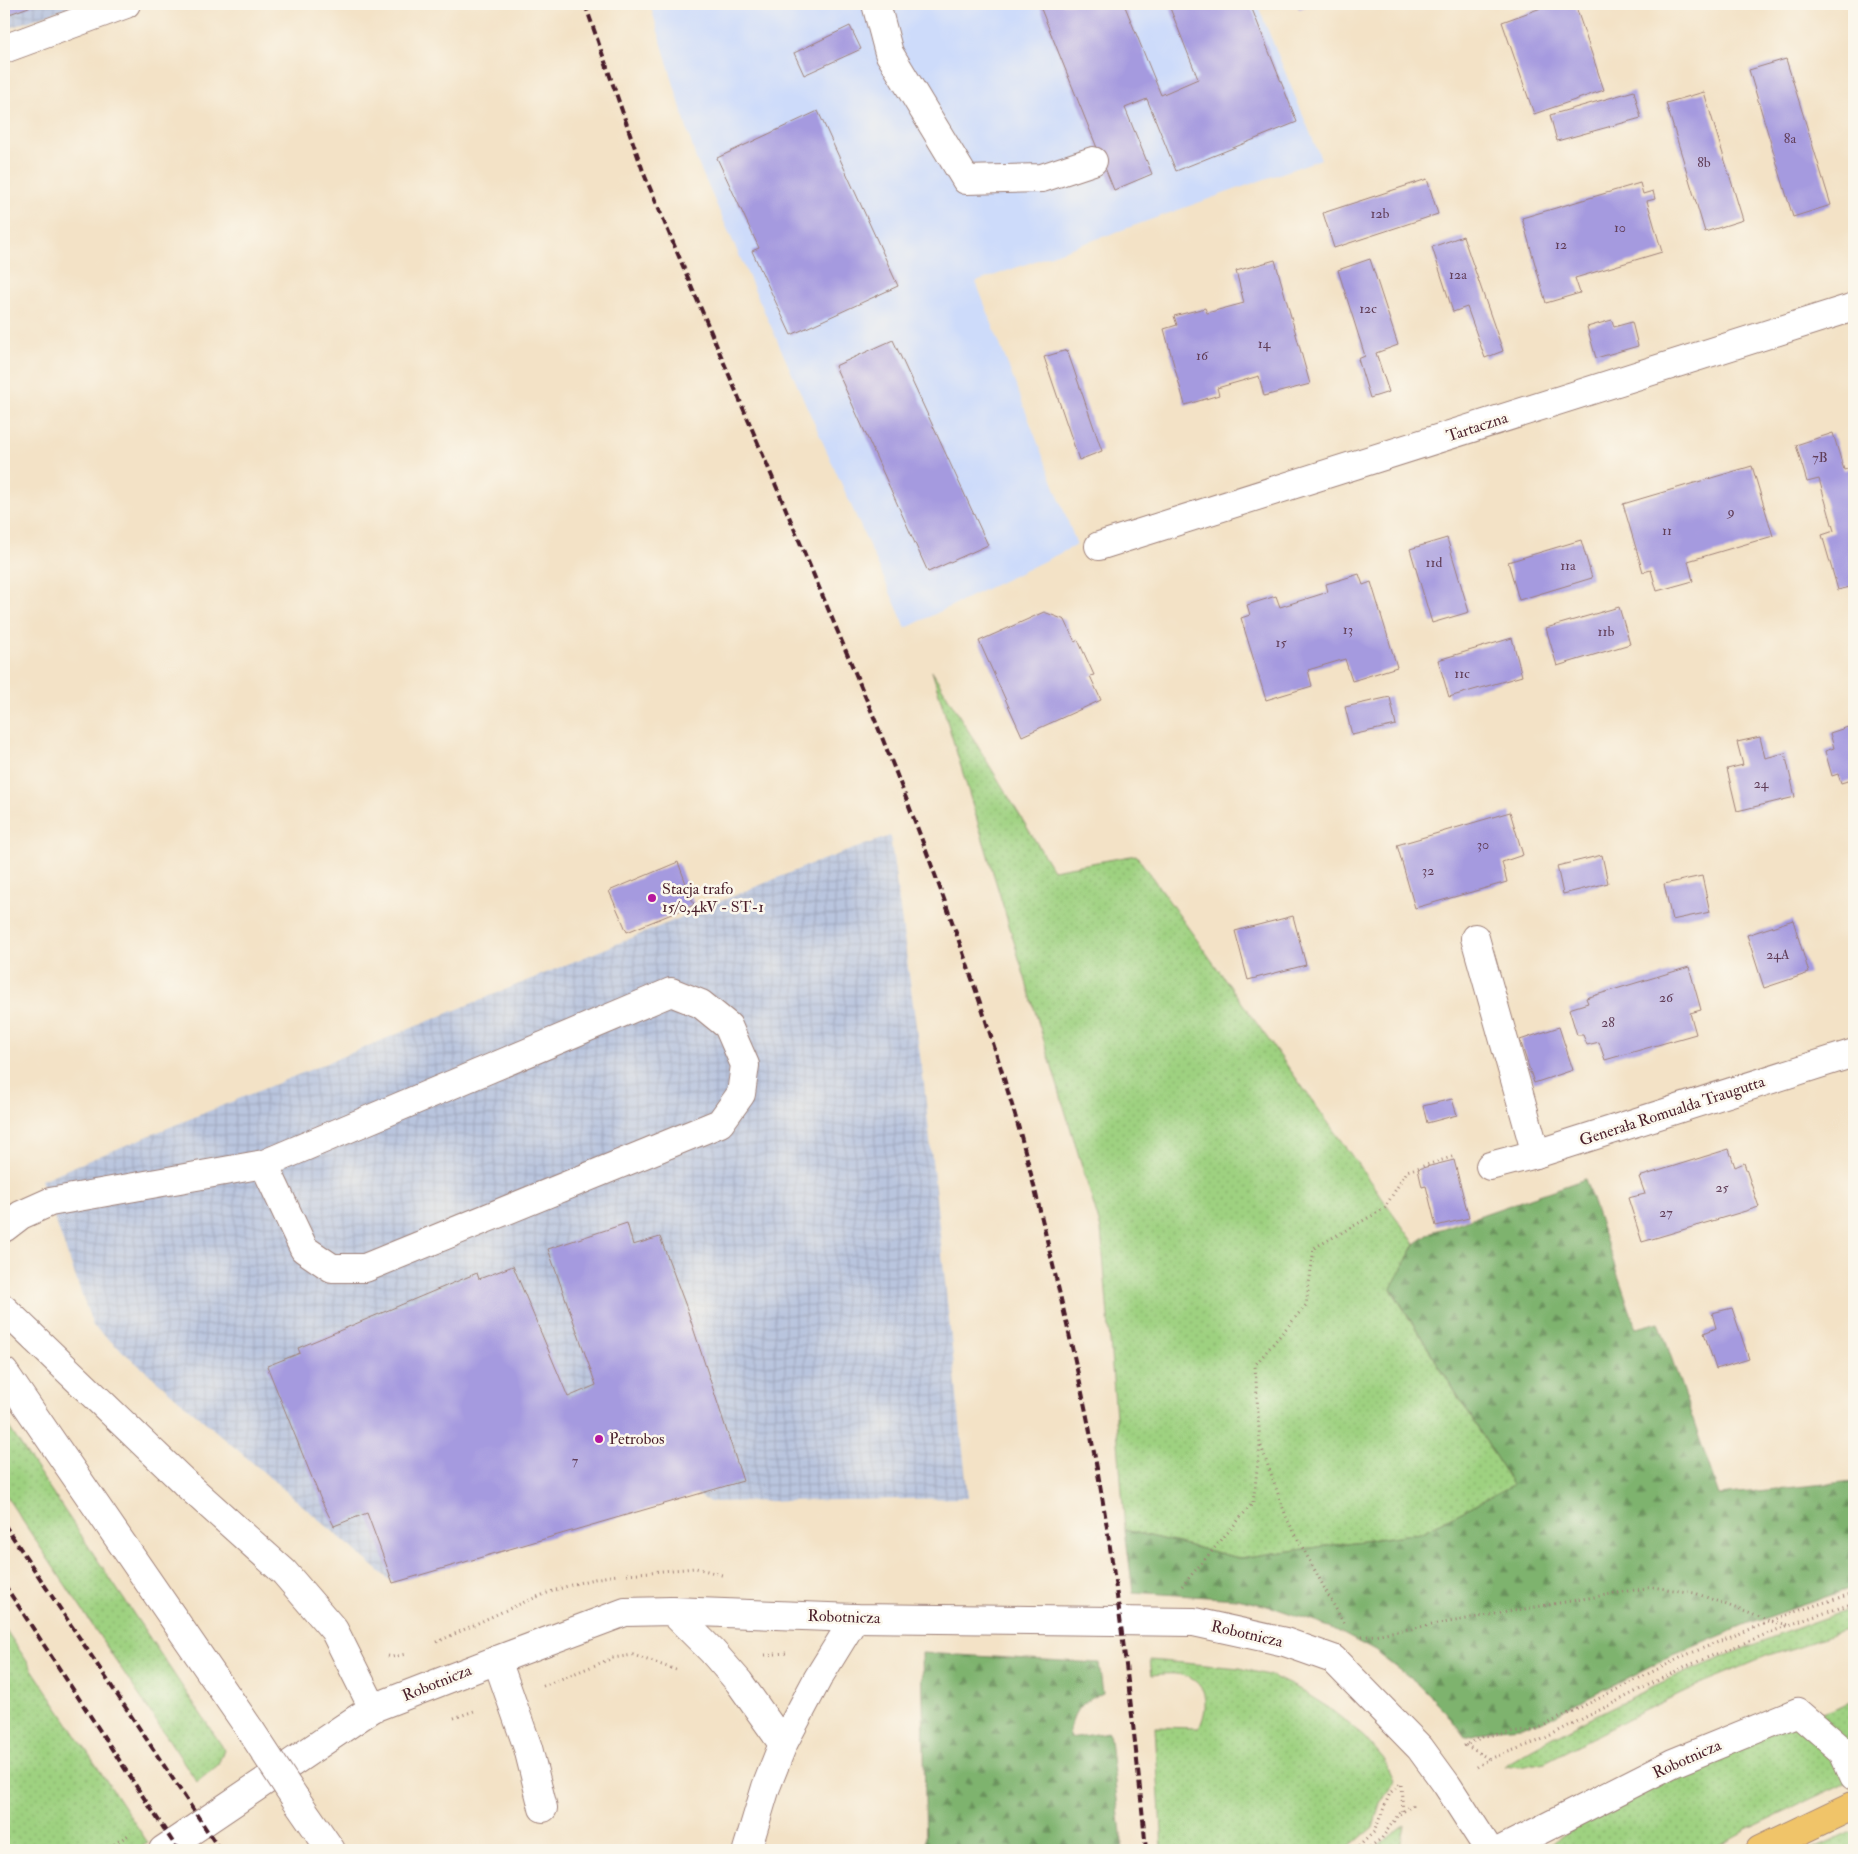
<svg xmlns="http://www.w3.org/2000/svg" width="1858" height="1854" font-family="'IM FELL Double Pica',serif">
  <defs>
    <pattern id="industrial-grid" width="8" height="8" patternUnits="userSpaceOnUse" patternTransform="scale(1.25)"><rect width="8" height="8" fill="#b9c5de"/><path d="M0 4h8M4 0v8" fill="none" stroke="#a1a9bf"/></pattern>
    <pattern id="grass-dots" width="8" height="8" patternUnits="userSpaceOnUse" patternTransform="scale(1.25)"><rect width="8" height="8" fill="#9ed180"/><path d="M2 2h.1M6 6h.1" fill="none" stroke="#8ab36f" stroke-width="1.8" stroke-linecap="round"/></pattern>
    <pattern id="forest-firs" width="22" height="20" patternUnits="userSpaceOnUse" patternTransform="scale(1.25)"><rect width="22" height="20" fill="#7eb36e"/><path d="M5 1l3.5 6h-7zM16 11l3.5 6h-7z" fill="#69915b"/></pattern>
  </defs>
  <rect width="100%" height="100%" fill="#fbf7ec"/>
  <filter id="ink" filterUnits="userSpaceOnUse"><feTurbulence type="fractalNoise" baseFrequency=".02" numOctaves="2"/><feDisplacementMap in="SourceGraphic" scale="10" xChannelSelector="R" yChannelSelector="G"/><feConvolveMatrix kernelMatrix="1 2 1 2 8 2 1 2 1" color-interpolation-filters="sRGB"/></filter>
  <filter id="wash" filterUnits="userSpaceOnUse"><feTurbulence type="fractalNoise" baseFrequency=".0096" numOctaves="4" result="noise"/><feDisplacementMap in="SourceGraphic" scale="20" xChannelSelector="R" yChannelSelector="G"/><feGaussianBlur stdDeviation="1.12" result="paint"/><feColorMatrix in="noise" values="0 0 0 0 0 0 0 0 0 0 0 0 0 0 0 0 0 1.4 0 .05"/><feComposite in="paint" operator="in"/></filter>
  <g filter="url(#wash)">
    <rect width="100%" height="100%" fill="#f3e2c6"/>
    <path fill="#cddbfa" d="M650 4H1257L1321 159 976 282 1077 545 906 628 696 159Z"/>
    <g fill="url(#industrial-grid)">
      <path d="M4 4H77L4 30Z"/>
      <path d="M890 836 924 1084 968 1498 710 1502 696 1494 393 1583 93 1326 41 1180 814 863Z"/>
    </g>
    <g fill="url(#grass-dots)" stroke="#747856">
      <path d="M932 671 1053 870 1136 855 1415 1244 1391 1289 1513 1485 1420 1533 1239 1558 1125 1530 1101 1229Z"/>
      <path d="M4 1420 224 1749 218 1765 197 1782 4 1493Z"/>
      <path d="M1854 1608V1628L1766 1657 1698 1685 1641 1712 1545 1762 1520 1767 1504 1765C1615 1700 1732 1649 1854 1608Z"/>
      <path d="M4 1627 148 1843 136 1850H4Z"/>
      <path d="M1150 1660 1240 1668 1272 1676 1299 1689 1329 1708 1364 1736 1384 1759 1394 1781 1380 1803 1373 1827 1346 1850H1162L1155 1727 1199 1728C1208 1710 1209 1686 1188 1677 1177 1672 1163 1674 1152 1675Z"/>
      <path d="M1854 1701V1779L1746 1830 1710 1850H1542C1607 1806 1678 1770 1751 1740 1785 1726 1820 1714 1854 1701Z"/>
      <path d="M1405 1825 1402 1841 1398 1850H1372Z"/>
      <path d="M1854 1831V1850H1813L1849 1833Z"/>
    </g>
    <g fill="url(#forest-firs)" stroke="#64694c">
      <path d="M1585 1179 1636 1328 1659 1322 1719 1495 1854 1481V1587L1746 1625 1664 1659 1541 1722 1531 1725 1498 1728 1465 1737 1446 1712 1416 1682 1375 1651 1332 1628 1269 1606 1237 1599 1133 1592 1125 1530 1239 1558 1420 1533 1513 1485 1391 1288 1415 1244 1432 1232Z"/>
      <path d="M922 1653 1099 1663 1103 1693C1078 1704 1072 1711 1069 1738L1109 1732 1123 1850H926Z"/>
    </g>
    <g id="blocks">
      <g fill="#a59adf">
        <path d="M4 4H37L4 16Z"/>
        <path d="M1039 4H1124L1161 95 1198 79 1170 8 1181 4H1250L1297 122 1176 171 1147 99 1125 108 1152 174 1114 190Z"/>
        <path d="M1298 4H1322L1313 7 1312 4 1299 9Z"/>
        <path d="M1539 4H1575L1604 90 1534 114 1502 22 1541 8Z"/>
        <path d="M850 26 861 49 804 75 794 53Z"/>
        <path d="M1786 59 1831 205 1793 217 1749 70Z"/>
        <path d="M1634 91 1641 118 1557 141 1550 115Z"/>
        <path d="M1704 92 1743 220 1705 232 1666 103Z"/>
        <path d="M818 111 898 286 791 335 752 251 759 248 717 158Z"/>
        <path d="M1427 179 1438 214 1334 248 1323 213Z"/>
        <path d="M1640 183 1643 194 1653 191 1655 199 1647 201 1662 252 1575 278 1580 293 1546 303 1522 218Z"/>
        <path d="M1463 236 1503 351 1485 358 1467 307 1453 312 1432 247Z"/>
        <path d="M1370 259 1398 345 1376 353 1389 392 1370 398 1358 359 1365 356 1338 270Z"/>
        <path d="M1275 260 1310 384 1264 396 1259 376 1217 388 1219 395 1185 405 1164 329 1177 325 1174 316 1205 308 1207 313 1244 303 1236 271Z"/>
        <path d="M1612 320 1614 327 1632 322 1638 346 1596 358 1587 327Z"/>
        <path d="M893 340 988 545 928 572 835 366Z"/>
        <path d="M1067 350 1102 451 1079 460 1044 357Z"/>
        <path d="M1833 433 1844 470 1854 467V586L1838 590 1822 535 1834 531 1819 479 1807 482 1796 445Z"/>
        <path d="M1752 466 1773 536 1688 561 1693 581 1657 591 1651 570 1643 572 1623 504Z"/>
        <path d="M1447 538 1469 612 1432 623 1410 549Z"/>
        <path d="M1581 540 1592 578 1519 600 1508 562Z"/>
        <path d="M1359 574 1363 585 1371 582 1397 667 1352 681 1345 659 1308 670 1312 686 1266 700 1241 618 1250 615 1247 605 1276 596 1280 607 1328 592 1326 584Z"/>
        <path d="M1619 607 1630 644 1557 666 1546 628Z"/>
        <path d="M1044 612 1065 620 1075 642 1078 640 1094 675 1090 676 1101 700 1022 736 979 641Z"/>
        <path d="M1512 638 1522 676 1449 697 1438 660Z"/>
        <path d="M1390 697 1396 725 1352 735 1345 707Z"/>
        <path d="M1854 725V779L1841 783 1838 774 1832 776 1825 751 1834 748 1830 733Z"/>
        <path d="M1760 737 1765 758 1785 753 1795 797 1737 811 1727 769 1743 765 1737 742Z"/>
        <path d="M1510 812 1523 855 1502 862 1507 882 1415 908 1397 845Z"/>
        <path d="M1602 855 1608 883 1563 894 1557 866Z"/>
        <path d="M678 862 694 905 627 932 609 891Z"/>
        <path d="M1702 876 1710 912 1672 920 1664 884Z"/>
        <path d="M1293 916 1306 965 1248 980 1235 931Z"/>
        <path d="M1793 920 1809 973 1764 988 1747 935Z"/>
        <path d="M1689 967 1701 1010 1690 1013 1696 1034 1605 1060 1599 1042 1587 1045 1583 1035H1577L1569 1009 1588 1003 1586 998Z"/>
        <path d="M1559 1027 1573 1070 1534 1083 1520 1040Z"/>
        <path d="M1452 1099 1457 1115 1427 1123 1423 1106Z"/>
        <path d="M1729 1149 1735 1167 1744 1163 1759 1207 1642 1242 1628 1198 1645 1194 1639 1177Z"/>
        <path d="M1454 1160 1469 1218 1436 1226 1426 1186 1422 1187 1418 1169Z"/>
        <path d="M627 1223 633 1245 660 1237 687 1309 743 1481 393 1583 367 1513 334 1526 321 1500 267 1366 300 1353 298 1348 477 1273 479 1279 513 1266 568 1397 596 1385 548 1249Z"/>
        <path d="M1732 1308 1749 1359 1716 1369 1704 1333 1716 1328 1712 1313Z"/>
      </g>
    </g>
  </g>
  <g filter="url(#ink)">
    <use href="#blocks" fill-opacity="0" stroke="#9e8078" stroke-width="1"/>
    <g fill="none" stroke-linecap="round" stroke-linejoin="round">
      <defs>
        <g id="minor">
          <path d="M876 4 889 53 966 180 1042 178 1093 161"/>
          <path d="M4 49 126 4"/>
          <path d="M1099 546 1854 307"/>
          <path d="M1475 938 1536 1154"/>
          <path d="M1490 1166 1536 1154 1854 1053"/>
          <path d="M4 1228 21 1215 50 1202 264 1164 671 992 701 1004 728 1026 745 1065 741 1094 720 1123 365 1268H332L304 1249 264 1164"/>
          <path d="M4 1309 184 1482 284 1572 334 1630 373 1708"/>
          <path d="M4 1372 251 1731"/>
          <path d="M672 1611 712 1651 739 1682 783 1744 766 1787 747 1850"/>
          <path d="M497 1660 528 1748 543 1808"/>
          <path d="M783 1744 818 1678 855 1618"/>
          <path d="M295 1798 331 1850"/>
          <path d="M163 1850 373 1708 497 1660 625 1612 672 1611 855 1618 1194 1622 1285 1642 1333 1659 1420 1748 1447 1785 1489 1850"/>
          <path d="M1501 1850 1673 1763 1798 1712 1843 1751 1854 1776"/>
        </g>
        <path id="major" d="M1760 1850 1854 1805"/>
      </defs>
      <use href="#minor" stroke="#9e8078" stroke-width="30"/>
      <use href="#major" stroke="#9e8078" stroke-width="30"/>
      <g stroke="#9e8078" stroke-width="3" stroke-dasharray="1 4" stroke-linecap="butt">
        <path d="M1261 1446 1287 1519 1344 1624"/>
        <path d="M627 1574 696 1568 722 1575"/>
        <path d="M1182 1586 1253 1503 1260 1445 1255 1365 1306 1305 1314 1248 1384 1209 1407 1171 1455 1156"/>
        <path d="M1362 1637 1652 1587 1695 1593 1770 1621 1789 1625"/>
        <path d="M437 1642C493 1617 556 1582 618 1575"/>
        <path d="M765 1655 786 1653"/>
        <path d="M388 1656 392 1657 406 1654"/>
        <path d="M543 1686 613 1658 633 1655 679 1671"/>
        <path d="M454 1718 477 1710"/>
        <path d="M1466 1745 1489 1759"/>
        <path d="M1464 1746 1484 1736 1535 1730 1686 1655 1791 1613 1854 1593"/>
        <path d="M1477 1767 1489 1759 1539 1741 1684 1667 1789 1625 1854 1603"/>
        <path d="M1401 1785 1403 1812"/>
        <path d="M106 1850 131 1833"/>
        <path d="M1355 1850 1374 1832 1390 1793 1400 1784"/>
        <path d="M1366 1850 1382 1838 1398 1815 1416 1803"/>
      </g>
      <use href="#minor" stroke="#fff" stroke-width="28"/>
      <use href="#major" stroke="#f0c469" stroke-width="28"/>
      <g stroke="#4a1f2b" stroke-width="4" stroke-dasharray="8 4" stroke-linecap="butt">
        <path d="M585 4 644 174 873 715C923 839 970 964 1008 1092 1025 1146 1038 1202 1051 1257 1073 1349 1094 1441 1108 1534 1124 1639 1136 1745 1146 1850"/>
        <path d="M4 1524 220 1850"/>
        <path d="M4 1584 178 1850"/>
      </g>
      <defs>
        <path id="minor-bridge" d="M251 1731 295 1798"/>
      </defs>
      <use href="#minor-bridge" stroke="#9e8078" stroke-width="30" stroke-linecap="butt"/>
      <use href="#minor-bridge" stroke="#fff" stroke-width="28"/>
    </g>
  </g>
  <g fill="#b5179e" stroke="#fbf7ec" stroke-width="2">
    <circle cx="652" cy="898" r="5"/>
    <circle cx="599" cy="1439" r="5"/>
  </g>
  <g text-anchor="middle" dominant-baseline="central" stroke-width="5" stroke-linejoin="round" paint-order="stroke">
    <g font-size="14" fill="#613e58">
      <text x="1790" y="138">8a</text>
      <text x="1704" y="162">8b</text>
      <text x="1380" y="213">12b</text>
      <text x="1620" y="227">10</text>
      <text x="1561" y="244">12</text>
      <text x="1458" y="274">12a</text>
      <text x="1368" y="308">12c</text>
      <text x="1264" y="343">14</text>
      <text x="1202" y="355">16</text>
      <text x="1820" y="457">7B</text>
      <text x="1731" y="511">9</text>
      <text x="1667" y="530">11</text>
      <text x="1434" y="562">11d</text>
      <text x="1568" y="565">11a</text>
      <text x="1348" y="629">13</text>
      <text x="1606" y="631">11b</text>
      <text x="1281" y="642">15</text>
      <text x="1462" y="673">11c</text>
      <text x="1761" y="783">24</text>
      <text x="1483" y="844">30</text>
      <text x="1428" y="870">32</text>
      <text x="1778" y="954">24A</text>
      <text x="1666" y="997">26</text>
      <text x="1608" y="1022">28</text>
      <text x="1722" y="1187">25</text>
      <text x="1666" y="1212">27</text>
      <text x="575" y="1460">7</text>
    </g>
    <g font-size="16" fill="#4a1f2b" stroke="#fbf7ec">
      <text transform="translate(1477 427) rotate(-18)">Tartaczna</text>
      <text transform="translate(1672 1111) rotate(-18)">Generała Romualda Traugutta</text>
      <text transform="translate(844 1617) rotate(2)">Robotnicza</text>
      <text transform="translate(1247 1634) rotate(13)">Robotnicza</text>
      <text transform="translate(437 1683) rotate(-22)">Robotnicza</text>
      <text transform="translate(1687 1759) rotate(-24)">Robotnicza</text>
    </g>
    <g font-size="16" fill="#4a1f2b" stroke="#fbf7ec" text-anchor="start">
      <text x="662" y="889">Stacja trafo<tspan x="662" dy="18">15/0,4kV - ST-1</tspan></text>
      <text x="609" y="1439">Petrobos</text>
    </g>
  </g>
  <rect width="1858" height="1854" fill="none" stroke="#fbf7ec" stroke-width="20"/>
</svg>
